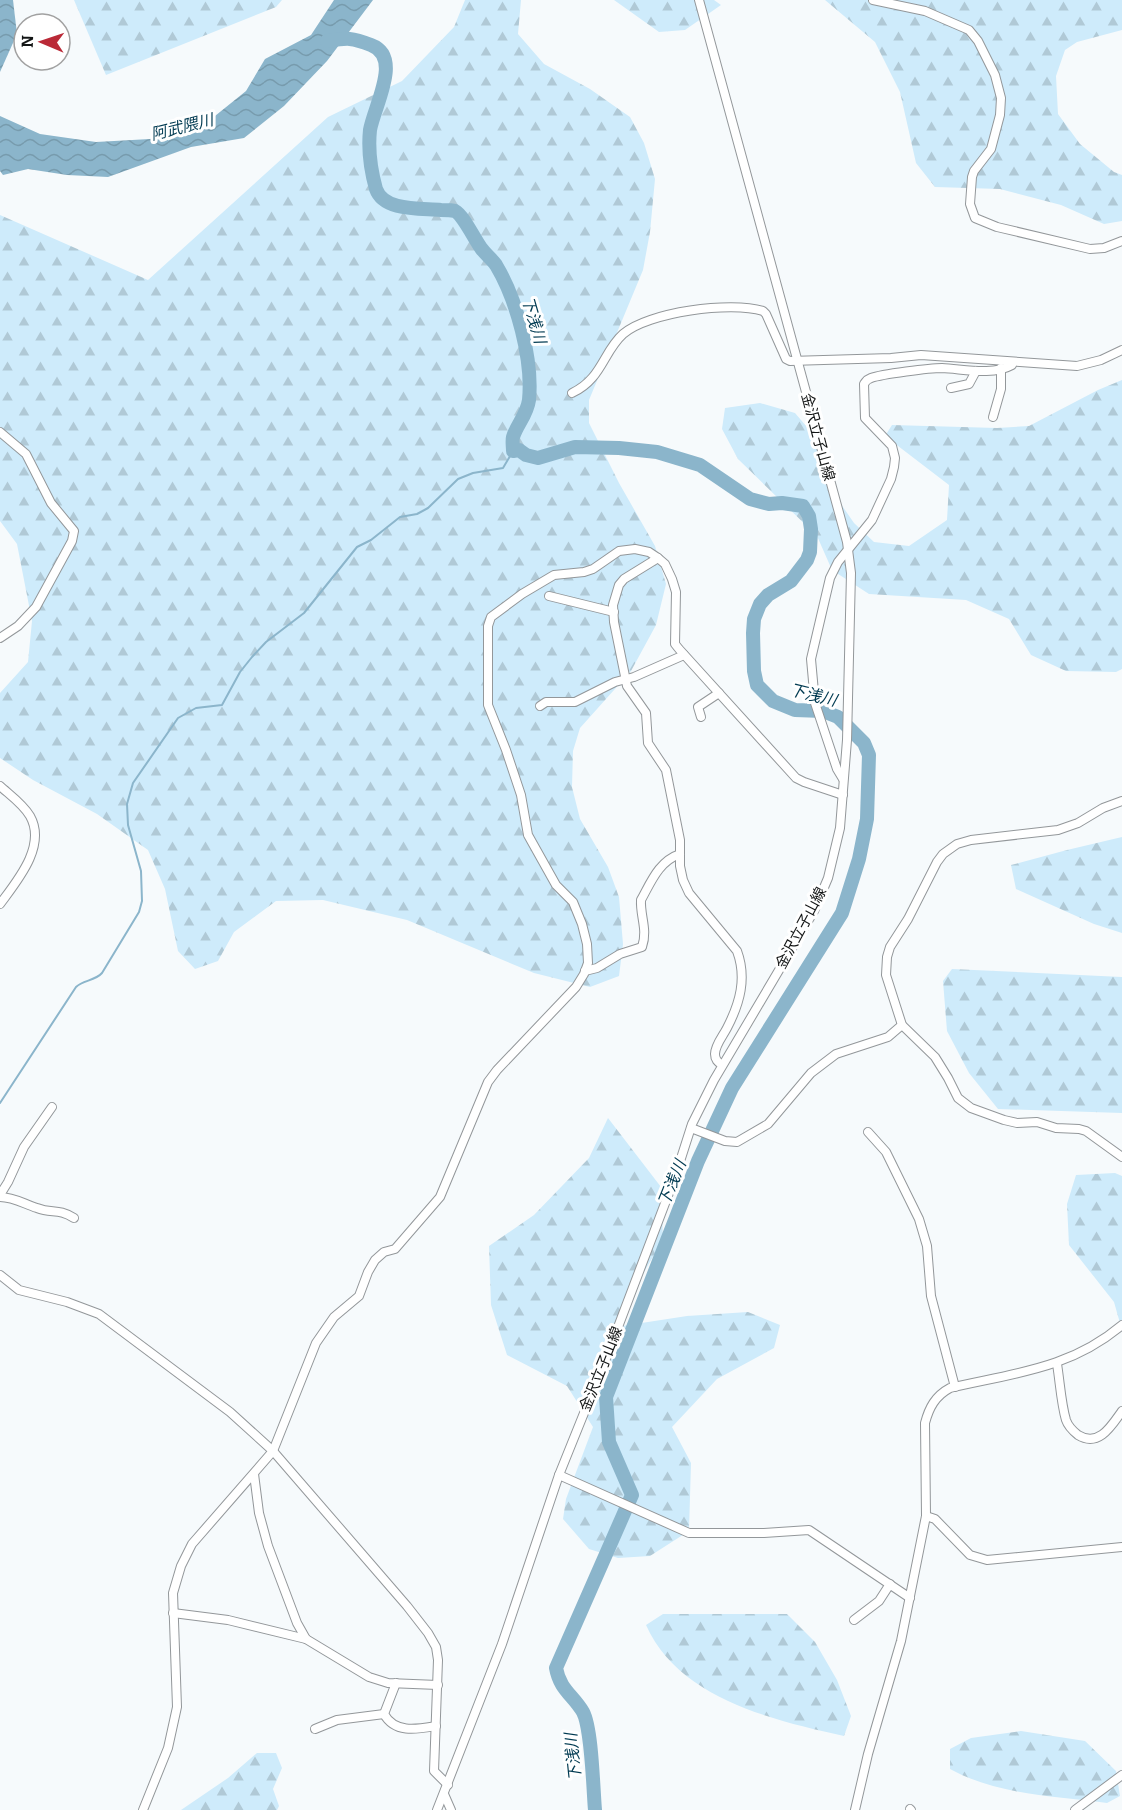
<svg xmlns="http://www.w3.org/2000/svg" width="1122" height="1810" font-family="Bitter,'Noto Sans JP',serif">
  <defs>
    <pattern id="forest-firs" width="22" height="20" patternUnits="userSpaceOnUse" patternTransform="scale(1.5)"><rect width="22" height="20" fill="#ceebfb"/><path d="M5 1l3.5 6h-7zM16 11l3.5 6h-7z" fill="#b0c9d6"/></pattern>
    <pattern id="water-waves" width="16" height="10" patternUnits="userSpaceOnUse" patternTransform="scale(1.5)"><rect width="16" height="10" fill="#8bb5cb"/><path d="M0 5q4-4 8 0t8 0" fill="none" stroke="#779bad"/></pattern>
  </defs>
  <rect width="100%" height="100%" fill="#f6fafc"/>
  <g fill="url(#forest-firs)">
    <path d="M74 0H282L276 7 106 75Z"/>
    <path d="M465 0H521L518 34 544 64 590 89 630 117 644 143 655 179 650 232 643 270 589 400V423L619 483 655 546 666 584 656 625 631 671 580 728 573 751 572 787 580 819 608 867 619 897 623 944 619 976 590 987 534 973 407 920 323 900 276 901 234 932 218 961 195 969 178 951 165 889 148 850 97 814 33 780 0 758V693L28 662 32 621 17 544 0 521V215L148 280 328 117 402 81 454 27Z"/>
    <path d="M614 0H714L721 5 685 30 659 32Z"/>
    <path d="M825 0H1122V30L1077 42 1065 50 1056 76 1058 114 1080 144 1114 172 1122 175V221L1104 224 1061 205 1000 189 935 187 916 163 900 92 875 42Z"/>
    <path d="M1122 380V669L1116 672 1066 671 1031 655 1009 619 966 600 869 594 832 570 817 536 738 459 722 429 725 408 760 403 795 413 818 440 834 494 854 523 874 542 909 546 947 520 949 485 885 436 892 425 997 428 1029 426 1098 390Z"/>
    <path d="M1122 837V933L1094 924 1016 889 1011 865 1067 850Z"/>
    <path d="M952 969 1122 977V1113L998 1109 969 1073 947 1031 943 981Z"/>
    <path d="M608 1118 661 1187 663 1240 629 1297 622 1326 687 1316 748 1312 780 1325 774 1348 717 1379 672 1427 691 1463 689 1531 650 1556 618 1558 589 1549 563 1519 566 1499 593 1427 567 1386 507 1355 491 1305 489 1246 534 1215 589 1158Z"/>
    <path d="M1115 1173 1122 1176V1330L1114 1302 1069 1245 1067 1204 1076 1175Z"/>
    <path d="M663 1614H787L815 1642 837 1680 851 1716 844 1736C773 1720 679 1699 646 1625Z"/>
    <path d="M1021 1731 1085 1741 1116 1771 1120 1796 1107 1803C1055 1796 997 1795 950 1769V1749L971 1738Z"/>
    <path d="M257 1753H276L282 1768 273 1789 279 1806 277 1810H181L228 1778Z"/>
  </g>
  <g fill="url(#water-waves)">
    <path d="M0 0H13L17 34 0 72Z"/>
    <path d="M334 0H373L327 61 284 106 244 138 191 147 108 177 67 175 28 169 3 175 0 171V116L40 134 96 142 150 139 210 120 246 91 265 59 311 35Z"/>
  </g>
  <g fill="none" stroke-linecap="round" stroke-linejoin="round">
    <path stroke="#8bb5cb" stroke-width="2" d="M0 1103 76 987C83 980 95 981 102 973L139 912 142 901 141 871 128 825 127 804 133 783 178 718 196 708 222 705 240 672 252 657 266 642 304 613 357 547 371 540 400 517 417 514 428 508 458 479 473 473 503 468 513 451"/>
    <path stroke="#8bb5cb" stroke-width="14" d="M327 41C347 38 351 37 371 45 403 57 374 106 370 130 368 149 371 171 376 189 384 212 422 208 441 210 445 210 452 210 455 211 463 215 475 240 481 248 485 254 492 259 496 265 517 300 533 360 529 400 527 415 517 424 513 437 512 441 513 447 513 451L519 450 526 455 538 458 575 447 619 448 657 452 700 465 750 499 769 504 782 503 803 506 809 516 811 529 810 552 807 560 791 581 768 595 760 604 754 619 753 633 754 671 757 685 773 701 795 710 823 711 838 717 864 743 869 755 867 819 859 859 842 913 732 1088 698 1161 606 1397 609 1442 632 1495 556 1668C560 1690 573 1695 583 1712 592 1729 593 1788 595 1810"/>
    <defs>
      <g id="minor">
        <path d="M873 0 925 11 969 30 978 41 995 75 1001 98 1000 115 991 149 974 171 972 177 970 204 975 218 997 227 1090 249 1104 248 1122 241"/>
        <path d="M951 388 969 384 976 371"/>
        <path d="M572 393C602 379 603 352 623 334 648 312 731 301 763 311L766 314 786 359 790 361 891 358 921 355 1077 366 1101 360 1122 350"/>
        <path d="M993 417 1001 389V368"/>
        <path d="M0 432 26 454 51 503 74 531 72 541 36 607 18 626 0 638"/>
        <path d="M658 558 624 579 619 585 613 605 614 622 627 686 646 713 648 743 666 770 680 840V866L683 880 689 893 737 951C747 978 740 1003 727 1028 723 1036 715 1045 715 1054 715 1060 718 1062 722 1065"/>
        <path d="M549 596 614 612"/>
        <path d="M540 706 546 702H575L615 682 634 677 684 655"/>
        <path d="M701 717 698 707 719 693"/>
        <path d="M843 779 837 769 815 703 811 659 830 578 838 562 872 520 891 479 894 467 895 458 892 446 865 418 864 384C867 380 866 380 871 378 882 374 930 368 942 368 964 369 992 376 1012 365L1013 362"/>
        <path d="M0 786C10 795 23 804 30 816 47 846 17 881 0 904"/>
        <path d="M1122 801 1103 808 1078 823 1058 830 971 840 957 844 943 854 937 862 908 919 890 947 887 957 886 975 902 1025 935 1057 948 1078 958 1098 971 1108 1004 1120 1017 1123 1037 1122 1056 1128 1079 1129 1086 1131 1122 1157"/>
        <path d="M585 971 597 968 620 954 642 947C648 930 640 916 641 900 651 882 659 861 680 854"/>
        <path d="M691 1128 725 1141 737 1142 768 1124 811 1073 836 1054 888 1037 902 1025"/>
        <path d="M868 1132 886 1152 919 1219 927 1246 931 1296 955 1387"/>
        <path d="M0 1195 8 1182 24 1147 52 1107"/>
        <path d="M0 1197C14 1197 24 1204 37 1208 52 1214 58 1208 74 1218"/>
        <path d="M0 1275 19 1290 67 1302 99 1314 230 1412 273 1451 407 1606 428 1633 436 1647 438 1660 434 1771 448 1785"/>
        <path d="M1057 1364C1060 1382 1061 1403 1066 1420 1068 1426 1073 1431 1078 1435 1099 1448 1112 1425 1122 1411"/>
        <path d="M254 1474 259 1513 268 1546 297 1623 306 1639 369 1677 388 1683 438 1685"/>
        <path d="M559 1475 689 1533H764L809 1530 910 1598"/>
        <path d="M926 1516 935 1519 970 1555 987 1560 1122 1547"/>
        <path d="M173 1613 228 1620 306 1639"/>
        <path d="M854 1620 879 1601 890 1584"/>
        <path d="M396 1683 384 1714C395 1734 418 1729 436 1726"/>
        <path d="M315 1729 337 1720 384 1714"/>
        <path d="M444 1794 451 1810"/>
        <path d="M910 1809 911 1810"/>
        <path d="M143 1810 168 1748 177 1707 173 1593 181 1566 192 1544 273 1451 316 1343 334 1317 359 1296 368 1272 375 1260 384 1252 395 1249 440 1197 488 1082 497 1070 576 987 584 974 588 963 587 944 582 924 573 902 556 885 528 835 521 795 506 750 488 705V626L491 617 522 594 554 575 584 572 593 569 619 551 635 549 649 552 658 558 665 564 672 579 676 592 675 644 679 649 796 778 804 782 843 795"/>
        <path d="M437 1810 502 1644 559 1475 607 1356 675 1177 692 1124 714 1080 814 911 828 878 840 828 847 740 851 573 847 542 699 0"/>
        <path d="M855 1810 868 1754 901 1641 926 1516 925 1423C929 1408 935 1396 950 1388 1014 1373 1070 1369 1122 1325"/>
        <path d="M1075 1810 1122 1775"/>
      </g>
    </defs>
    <use href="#minor" stroke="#93979a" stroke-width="10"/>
    <use href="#minor" stroke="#fff" stroke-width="8"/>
  </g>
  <g text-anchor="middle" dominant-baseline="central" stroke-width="6" stroke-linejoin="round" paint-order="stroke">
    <g font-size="15" fill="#131515" stroke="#fff">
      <text transform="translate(818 437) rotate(75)">金沢立子山線</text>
      <text transform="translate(801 928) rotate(-62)">金沢立子山線</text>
      <text transform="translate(601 1369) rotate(-68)">金沢立子山線</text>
    </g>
    <g font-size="16" font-style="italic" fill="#003a51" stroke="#fff">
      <text transform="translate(182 127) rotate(-14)">阿武隈川</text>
      <text transform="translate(534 320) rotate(74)">下浅川</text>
      <text transform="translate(813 695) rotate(14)">下浅川</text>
      <text transform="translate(672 1183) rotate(-68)">下浅川</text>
      <text transform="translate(573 1757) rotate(-96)">下浅川</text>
    </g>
  </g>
  <g transform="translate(42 42) rotate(272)"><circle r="28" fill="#ffffff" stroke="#a1a1a1" stroke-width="1.5"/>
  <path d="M0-4.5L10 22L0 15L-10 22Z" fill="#ba2937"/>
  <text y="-9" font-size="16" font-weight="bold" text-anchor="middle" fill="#131515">N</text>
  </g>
</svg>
